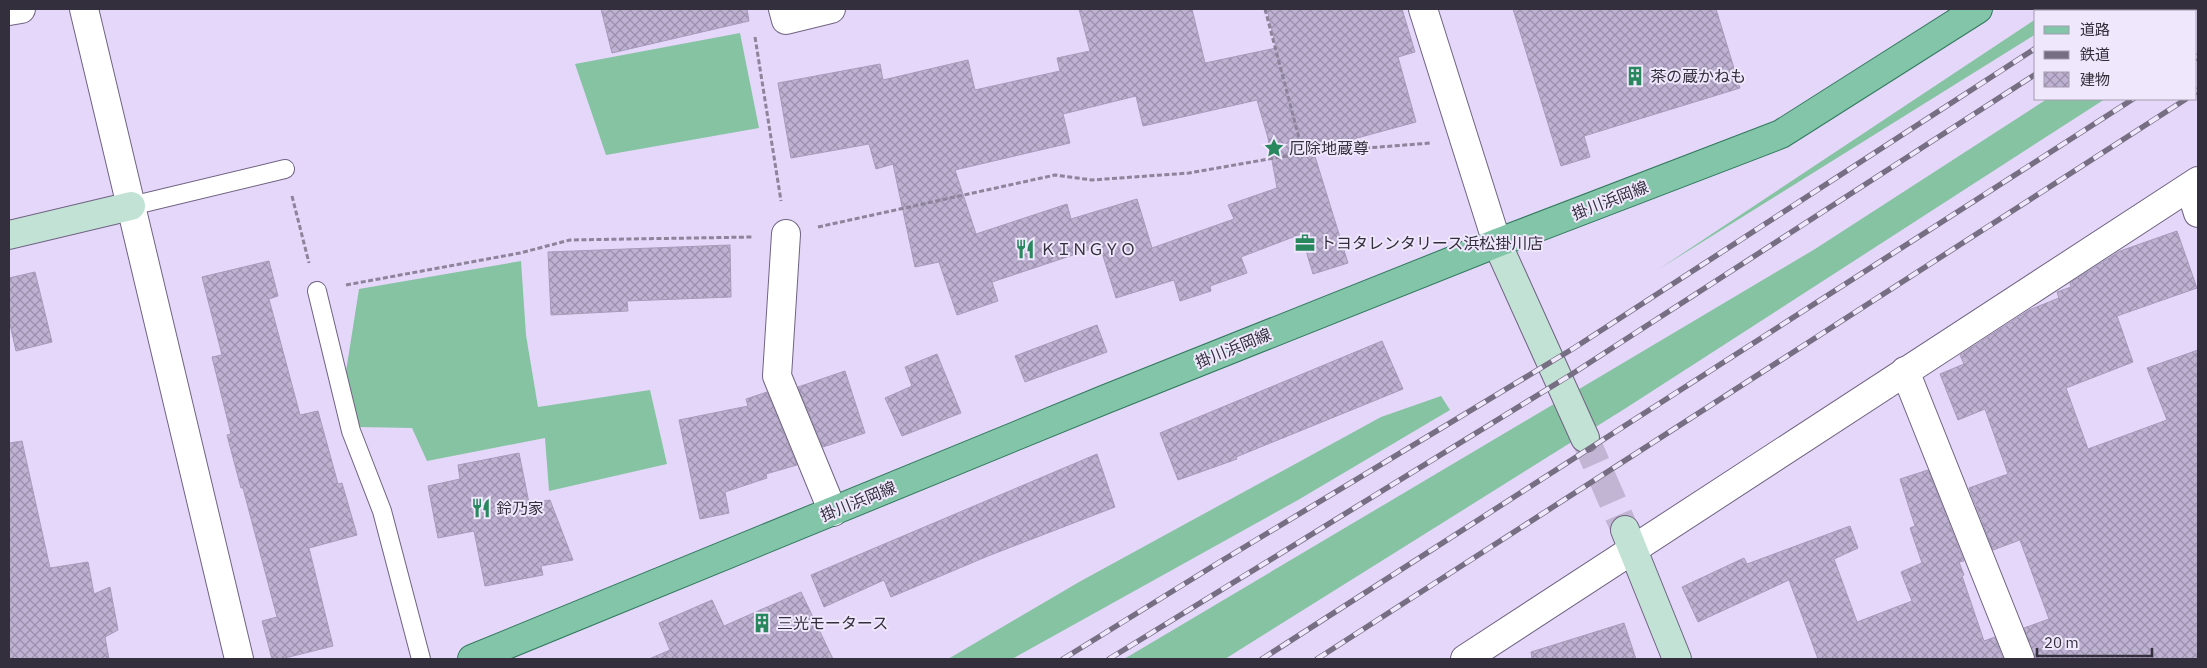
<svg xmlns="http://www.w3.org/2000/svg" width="2207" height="668" font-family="'IBM Plex Sans','Noto Sans JP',sans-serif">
  <defs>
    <pattern id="building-cross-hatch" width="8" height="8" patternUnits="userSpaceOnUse" patternTransform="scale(1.25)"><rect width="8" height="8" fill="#beb1d2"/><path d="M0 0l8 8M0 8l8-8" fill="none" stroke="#9b90ac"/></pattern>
  </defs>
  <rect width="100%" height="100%" fill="#e5d7f9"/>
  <g fill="#86c3a3">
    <path d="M2036 19V34L1659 269Z"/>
    <path d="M740 33 759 128 606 155 575 64Z"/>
    <path d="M2047 99H2105L1626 408 1225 659H1124L1815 249Z"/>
    <path d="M521 261 526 335 538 407 650 390 667 464 549 491 545 438 427 461 412 428 357 427 344 384 359 289Z"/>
    <path d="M1441 396 1450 410 1298 500 1012 659H948L1079 582 1381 417Z"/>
  </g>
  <g fill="url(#building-cross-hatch)" stroke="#a79aba" fill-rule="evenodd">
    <path d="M601 9H747L749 21 612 53Z"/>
    <path d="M1079 9H1192L1205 63 1276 48 1267 9H1402L1415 52 1398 57 1416 122 1313 150 1348 263 1313 274 1301 234 1241 257 1247 273 1210 286 1211 291 1180 301 1174 280 1116 298 1100 246 992 282 998 301 957 315 939 262 915 267 893 164 876 169 869 144 791 158 778 83 880 64 883 80 968 60 975 90 1060 71 1057 58 1090 51ZM1136 96 1143 126 1257 100 1268 138 1277 188 1228 205 1234 219 1152 248 1137 199 1071 219 1067 204 976 234 955 170 1070 143 1063 114Z"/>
    <path d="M1513 9H1716L1740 88 1584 136 1590 157 1561 166Z"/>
    <path d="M2177 231 2197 288 2117 316 2133 362 2066 388 2088 449 2167 420 2147 368 2198 350V659H2035L2024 628 2049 619 2020 540 1993 550 1969 488 2008 474 1985 409 1958 420 1940 374 1964 364 1960 355 2029 310 2059 298 2057 292 2071 287 2070 283 2120 251Z"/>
    <path d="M730 245 731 297 627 301 628 311 551 315 548 252Z"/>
    <path d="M269 261 278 296 269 299 300 415 318 411 338 484 342 483 357 535 309 548 333 646 281 659H272L262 621 277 617 243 488H241L227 435 231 434 212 357 222 355 202 277Z"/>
    <path d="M35 272 52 342 16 351 9 320V278Z"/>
    <path d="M1097 325 1107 352 1025 382 1015 356Z"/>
    <path d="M1382 341 1403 389 1236 457 1237 459 1178 480 1160 433Z"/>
    <path d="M937 354 961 413 902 436 885 398 912 386 905 367Z"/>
    <path d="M845 371 865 433 823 447 798 387Z"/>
    <path d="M767 392 797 465 766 474 767 478 725 492 729 513 700 519 679 420 748 406 746 399Z"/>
    <path d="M22 441 50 568 88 562 94 594 110 587 118 630 105 637 109 659H9V443Z"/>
    <path d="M519 453 529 503 550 500 573 560 541 566 543 575 485 586 474 531 438 538 428 486 460 479 458 465Z"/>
    <path d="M1097 454 1115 507 988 556 891 597 884 580 824 607 811 575Z"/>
    <path d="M1928 470 1964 561 1959 562 1964 575 1962 576 1984 641 1995 637 2003 659H1818L1789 580 1698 622 1682 587 1744 558 1747 564 1850 526 1858 548 1834 559 1857 622 1912 601 1901 572 1922 563 1910 528 1915 526 1900 479Z"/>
    <path d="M801 592 833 659H649L670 650 659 623 712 600 724 626Z"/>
    <path d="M1624 623 1636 659H1532L1531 652Z"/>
  </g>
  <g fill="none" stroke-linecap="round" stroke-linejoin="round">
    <path stroke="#c2b5d3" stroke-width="28" stroke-dasharray="28 14" stroke-linecap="butt" d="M1585 438 1625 530"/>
    <defs>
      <g id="lane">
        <path d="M131 206 285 169"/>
        <path d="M317 291 351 431 382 511 421 659"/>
      </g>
      <g id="street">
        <path d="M84 9 239 659"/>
        <path d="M783 9 786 20 831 9"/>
        <path d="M1423 9 1497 243"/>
        <path d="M9 11 21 9"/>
        <path d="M2190 187 2198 213"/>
        <path d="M786 234 777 376 833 512"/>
        <path d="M1905 371 2020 659"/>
        <path d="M1465 659 2198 181"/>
      </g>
      <g id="secondary">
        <path d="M9 235 131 206"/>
        <path d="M1497 243 1585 438"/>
        <path d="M1625 530 1677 659"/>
      </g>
      <path id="primary" d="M472 659 1106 399 1497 243 1781 134 1978 9"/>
    </defs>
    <use href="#lane" stroke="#6f6381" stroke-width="20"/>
    <use href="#street" stroke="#6f6381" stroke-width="30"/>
    <use href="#secondary" stroke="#6f6381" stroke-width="30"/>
    <use href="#primary" stroke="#31785d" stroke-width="30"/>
    <g stroke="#8d839b" stroke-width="3" stroke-dasharray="5 2.5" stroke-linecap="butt">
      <path d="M1265 9 1303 153"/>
      <path d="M755 37 781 201"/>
      <path d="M292 196 309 263"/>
      <path d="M818 227 1055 175 1092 180 1189 173 1303 153 1431 143"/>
      <path d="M346 285 520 253 570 240 753 237"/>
    </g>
    <use href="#lane" stroke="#fff" stroke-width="18"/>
    <use href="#street" stroke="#fff" stroke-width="28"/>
    <use href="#secondary" stroke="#c1e2d4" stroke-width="28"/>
    <use href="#primary" stroke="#82c5a9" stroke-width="28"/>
    <defs>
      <g id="rail">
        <path d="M2092 11 2096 9"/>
        <path d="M2132 11 2136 9"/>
        <path d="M2196 58 2198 56"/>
        <path d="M2196 92 2198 90"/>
        <path d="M1063 659 1218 563 1574 348 2036 48"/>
        <path d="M1109 659 1572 374 2036 74"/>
        <path d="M1262 659 2133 99"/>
        <path d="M1317 659 2186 99"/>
      </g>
    </defs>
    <use href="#rail" stroke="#766e83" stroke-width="5.5"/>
    <use href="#rail" stroke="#efe7fc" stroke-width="4" stroke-dasharray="11" stroke-linecap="butt"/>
  </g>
  <defs>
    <symbol id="building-bare" viewBox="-9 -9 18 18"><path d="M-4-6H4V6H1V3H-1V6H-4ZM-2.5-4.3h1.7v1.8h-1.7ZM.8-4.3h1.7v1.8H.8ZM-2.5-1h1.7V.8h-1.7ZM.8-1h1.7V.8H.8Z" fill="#29875e" stroke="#efe7fc" stroke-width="2.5" paint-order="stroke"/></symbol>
    <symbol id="sight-bare" viewBox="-9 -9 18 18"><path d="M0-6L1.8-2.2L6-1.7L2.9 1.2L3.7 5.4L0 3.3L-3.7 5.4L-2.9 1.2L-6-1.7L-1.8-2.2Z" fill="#29875e" stroke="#efe7fc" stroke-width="2.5" paint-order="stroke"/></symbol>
    <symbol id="office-bare" viewBox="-9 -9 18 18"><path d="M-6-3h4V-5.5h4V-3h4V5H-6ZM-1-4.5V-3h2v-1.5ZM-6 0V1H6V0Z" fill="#29875e" stroke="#efe7fc" stroke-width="2.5" paint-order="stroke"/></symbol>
    <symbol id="restaurant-bare" viewBox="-9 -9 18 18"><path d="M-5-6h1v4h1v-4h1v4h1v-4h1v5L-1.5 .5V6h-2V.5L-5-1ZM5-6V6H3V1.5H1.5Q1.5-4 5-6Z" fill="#29875e" stroke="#efe7fc" stroke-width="2.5" paint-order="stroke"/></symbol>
  </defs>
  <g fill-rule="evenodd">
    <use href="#building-bare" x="1621" y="62" width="28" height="28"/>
    <use href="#sight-bare" x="1260" y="134" width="28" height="28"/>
    <use href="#office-bare" x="1291" y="229" width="28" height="28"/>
    <use href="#restaurant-bare" x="1011" y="235" width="28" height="28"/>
    <use href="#restaurant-bare" x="467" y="494" width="28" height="28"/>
    <use href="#building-bare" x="748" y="609" width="28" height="28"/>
  </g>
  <g text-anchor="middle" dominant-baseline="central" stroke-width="4" stroke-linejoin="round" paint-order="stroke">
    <g font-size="16" fill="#342f3c" stroke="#efe7fc" text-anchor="start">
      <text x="1650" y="76">茶の蔵かねも</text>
      <text x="1289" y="148">厄除地蔵尊</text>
      <text x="1320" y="243">トヨタレンタリース浜松掛川店</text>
      <text x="1040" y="249">ＫＩＮＧＹＯ</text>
      <text x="496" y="508">鈴乃家</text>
      <text x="777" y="623">三光モータース</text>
    </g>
    <g font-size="16" fill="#342f3c" stroke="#efe7fc">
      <text transform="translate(1610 200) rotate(-21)">掛川浜岡線</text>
      <text transform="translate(1233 348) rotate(-22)">掛川浜岡線</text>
      <text transform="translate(858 501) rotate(-22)">掛川浜岡線</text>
    </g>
  </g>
  <rect width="2207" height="668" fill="none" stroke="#342f3c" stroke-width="20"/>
  <rect x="2034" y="10" width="162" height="90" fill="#efe7fc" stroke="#a49daf"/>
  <rect x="2044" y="26" width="25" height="8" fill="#82c5a9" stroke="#a49daf"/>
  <text x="2080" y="35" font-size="15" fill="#342f3c">道路</text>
  <rect x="2044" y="51" width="25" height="8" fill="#766e83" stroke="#a49daf"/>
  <text x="2080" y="60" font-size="15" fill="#342f3c">鉄道</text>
  <rect x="2044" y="72" width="25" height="15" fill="url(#building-cross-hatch)" stroke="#a49daf"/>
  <text x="2080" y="85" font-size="15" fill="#342f3c">建物</text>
  <path d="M2037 648v8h115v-8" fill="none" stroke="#342f3c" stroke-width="2.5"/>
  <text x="2044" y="648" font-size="15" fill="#342f3c" stroke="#efe7fc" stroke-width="4" paint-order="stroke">20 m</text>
</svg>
